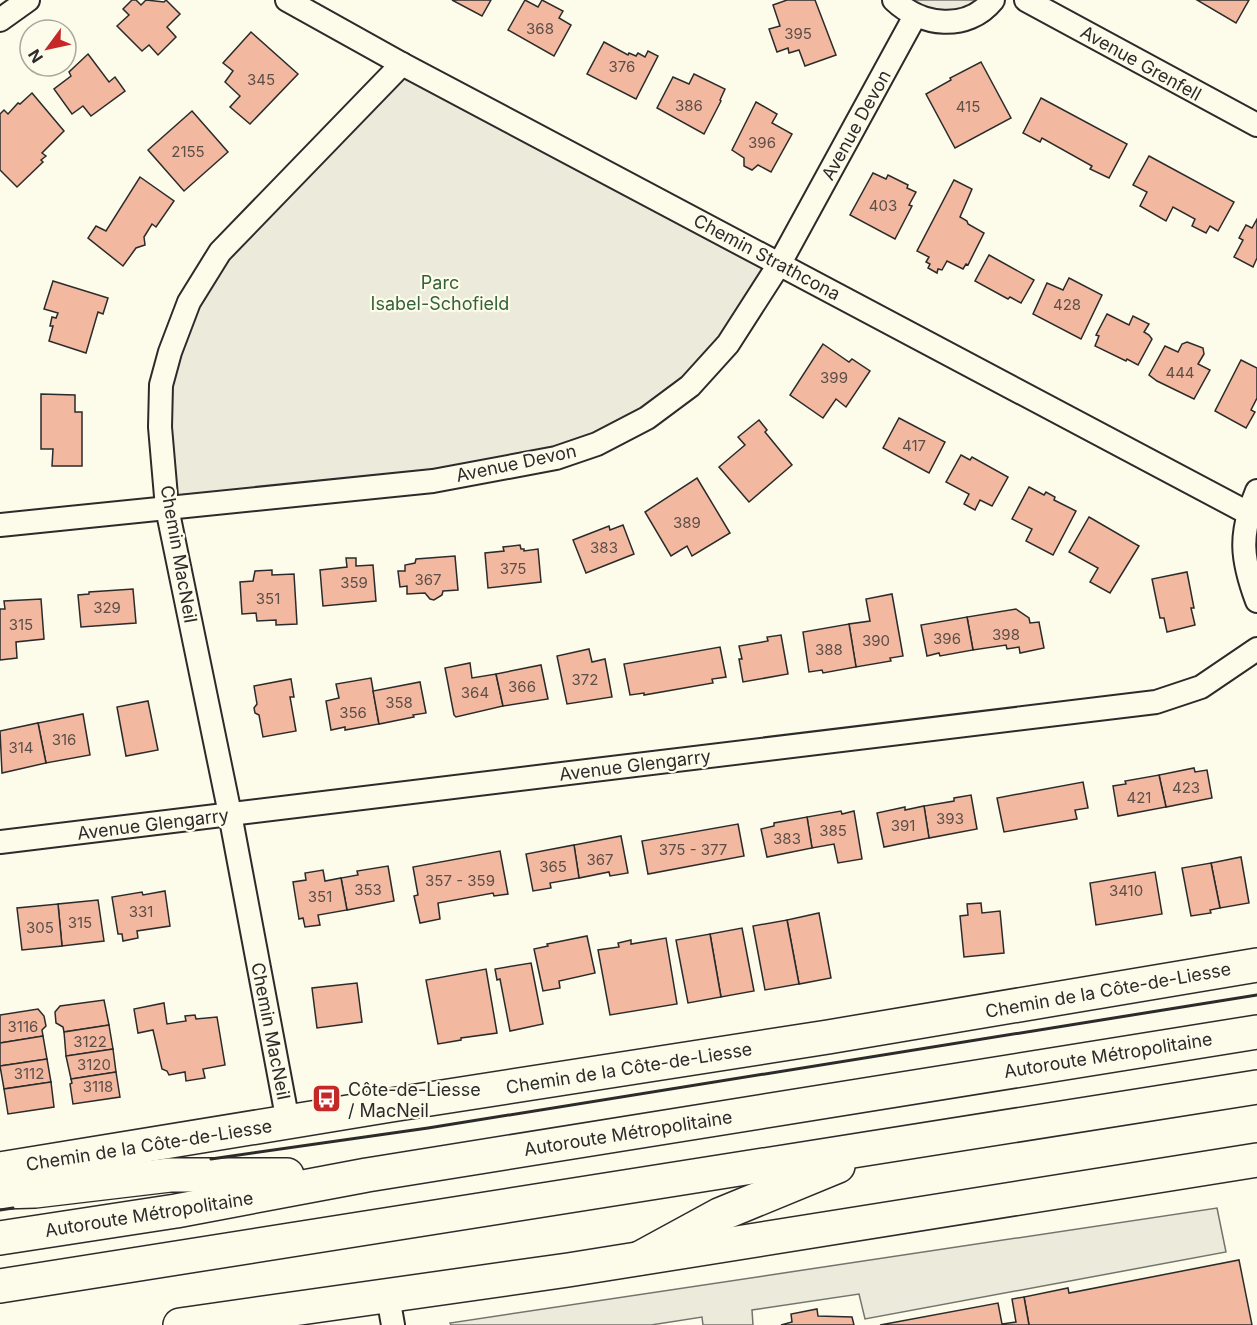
<svg xmlns="http://www.w3.org/2000/svg" width="1257" height="1325" font-family="Inter,sans-serif">
  <rect width="100%" height="100%" fill="#fdfbea"/>
  <g fill="#ecebdb" stroke="#74746e" stroke-width="1.5">
    <path d="M894 0H993L958 21Z"/>
    <path d="M402 64 780 263 690 386 556 458 167 508 160 427 189 302Z"/>
  </g>
  <path fill="#eceadb" stroke="#74746e" stroke-width="1.5" d="M1217 1208 1226 1252 865 1319 859 1294 752 1310 753 1325H703L702 1317 651 1325H451L450 1323Z"/>
  <g fill="#f2b8a0" stroke="#2b2b2b" stroke-width="1.5">
    <path d="M132 0H136L141 5 146 0 164 2 166 0 180 14 167 27 176 37 158 55 149 45 142 51 117 26 129 15 123 9Z"/>
    <path d="M452 0H491L482 16Z"/>
    <path d="M525 0 538 7 542 0 563 11 559 18 571 25 554 56 508 30Z"/>
    <path d="M787 0H815L836 55 805 66 799 50 789 53 788 48 777 52 769 29 780 26 773 5Z"/>
    <path d="M1197 0H1249L1236 23Z"/>
    <path d="M251 32 298 74 250 124 230 107 240 96 225 82 233 71 223 63Z"/>
    <path d="M604 42 628 55 629 53 636 56 638 53 645 57 648 51 658 56 636 99 587 74Z"/>
    <path d="M88 54 109 82 115 77 125 91 91 116 83 106 72 114 54 89 71 76 69 72Z"/>
    <path d="M981 62 1011 118 955 148 926 94 951 80 950 78Z"/>
    <path d="M694 74 725 89 720 100 721 101 704 134 657 108 673 77 689 84Z"/>
    <path d="M32 93 64 131 42 153 46 156 41 160 43 162 17 187 0 170V114L4 110 8 114 18 103 20 104Z"/>
    <path d="M1041 98 1127 144 1109 178 1090 169 1092 166 1042 138 1040 142 1023 133Z"/>
    <path d="M756 102 777 114 772 123 792 134 771 172 758 165 752 170 744 166V158L732 150Z"/>
    <path d="M192 111 228 152 184 191 148 150Z"/>
    <path d="M1149 156 1234 202 1218 231 1210 226 1206 233 1192 226 1195 219 1173 207 1166 221 1140 206 1147 192 1133 185Z"/>
    <path d="M873 173 886 179 888 175 908 185 907 188 916 192 909 205 912 206 895 239 850 215Z"/>
    <path d="M140 177 174 201 156 227 152 224 144 237 145 245 136 248 123 266 88 238 96 226 106 231Z"/>
    <path d="M954 180 972 189 960 217 967 221 968 224 984 233 968 265 966 264 963 269 947 261 942 270 938 269 937 273 928 268 930 264 926 262 929 257 917 251Z"/>
    <path d="M1257 219V258L1253 267 1234 257 1243 240 1239 238 1246 225 1252 228Z"/>
    <path d="M989 255 1034 280 1021 303 1010 297 1008 299 975 281Z"/>
    <path d="M1069 278 1102 295 1081 339 1033 314 1047 283 1063 290Z"/>
    <path d="M53 281 108 298 103 314 98 312 86 353 49 341 53 326H50L52 317 56 318 58 313 44 309Z"/>
    <path d="M1107 314 1129 325 1133 316 1149 324 1144 332 1149 335 1152 339 1138 365 1127 359 1126 361 1095 346 1099 336 1096 335Z"/>
    <path d="M1187 342 1203 348 1204 354 1198 364 1210 370 1194 399 1157 381 1149 375 1165 346 1178 352 1182 344Z"/>
    <path d="M823 344 849 362 852 359 870 371 846 407 836 399 823 418 790 395Z"/>
    <path d="M1241 360 1257 368V398L1251 410 1255 412 1246 428 1215 411Z"/>
    <path d="M41 394 75 395V412H82V466H52L53 449H41Z"/>
    <path d="M899 418 945 442 929 473 883 448Z"/>
    <path d="M759 420 767 430 765 432 792 465 749 502 719 467 745 445 738 437Z"/>
    <path d="M961 455 970 460 972 457 1008 477 992 506 980 500 975 510 964 504 969 494 946 482Z"/>
    <path d="M697 478 730 533 692 556 687 546 671 556 645 512Z"/>
    <path d="M1029 487 1044 495 1046 492 1055 497 1054 500 1076 511 1053 555 1026 541 1032 529 1012 519Z"/>
    <path d="M1089 517 1139 546 1110 593 1090 582 1098 568 1069 552Z"/>
    <path d="M623 525 634 554 586 573 573 540 609 526 610 530Z"/>
    <path d="M520 545 521 549H524V551L538 549 541 582 488 588 485 553 504 551 503 547Z"/>
    <path d="M455 556 458 590 443 591 442 595 434 600 430 599 425 593 407 594V586L400 587 398 571H405V565L415 563 416 559Z"/>
    <path d="M346 558H356V566L373 565 376 601 323 606 320 570 347 567Z"/>
    <path d="M272 570V575L294 574 297 624 276 625V620L257 621 256 613 242 614 240 582 253 581 255 571Z"/>
    <path d="M1187 572 1194 608H1191L1195 625 1167 632 1164 618H1160L1152 579Z"/>
    <path d="M133 589 136 623 81 627 78 595 89 594V592Z"/>
    <path d="M892 594 903 656 890 658 891 661 856 667 849 624 870 621 866 599Z"/>
    <path d="M41 599 44 639 16 642 17 658 0 660V609H5L4 601Z"/>
    <path d="M1016 609 1029 618 1030 623 1039 622 1044 648 1020 653 1019 647 1007 649 1006 645 973 650 967 617Z"/>
    <path d="M967 617 973 650 940 656 939 653 927 656 921 625Z"/>
    <path d="M849 624 856 667 823 673 822 670 809 672 803 632Z"/>
    <path d="M781 635 788 674 743 682 739 659H742L739 646 768 641 767 637Z"/>
    <path d="M720 647 726 677 712 679 713 683 644 695V693L630 695 624 664Z"/>
    <path d="M589 649 592 662 605 659 612 697 567 704 557 656Z"/>
    <path d="M470 663 472 678 496 674 503 706 456 717 454 715 445 668Z"/>
    <path d="M541 665 548 699 503 706 496 674Z"/>
    <path d="M371 678 379 724 345 730V727L331 730 326 701 339 698 336 684Z"/>
    <path d="M291 679 294 697H290L296 731 263 737 259 715 255 713 254 708 257 704 254 686Z"/>
    <path d="M420 682 426 713 413 715 414 717 379 724 373 691Z"/>
    <path d="M148 701 158 750 126 756 117 707Z"/>
    <path d="M83 714 90 755 46 763 38 723Z"/>
    <path d="M38 723 46 763 2 773 0 731Z"/>
    <path d="M1194 768 1195 772 1207 770 1212 798 1166 807 1159 775Z"/>
    <path d="M1159 775 1166 807 1118 816 1113 786 1126 784 1125 781Z"/>
    <path d="M1083 782 1088 808 1075 810 1077 819 1004 832 997 798Z"/>
    <path d="M971 795 977 829 929 838 924 806 954 801V798Z"/>
    <path d="M924 806 929 838 884 847 877 813 905 807V810Z"/>
    <path d="M841 811 842 814 854 811 862 859 838 863 834 844 812 848 807 817Z"/>
    <path d="M807 817 812 848 767 857 761 829 774 826V823Z"/>
    <path d="M738 824 744 856 648 874 642 841Z"/>
    <path d="M621 836 628 873 610 876 609 872 579 878 574 845Z"/>
    <path d="M574 845 579 878 550 883 551 888 533 891 526 854Z"/>
    <path d="M500 851 508 894 494 896 493 893 438 903 440 919 420 923 414 896 418 895 413 867Z"/>
    <path d="M1241 857 1249 903 1220 908 1211 863Z"/>
    <path d="M1211 863 1220 908 1210 910 1211 913 1191 916 1182 868Z"/>
    <path d="M388 866 394 901 347 910 341 878 358 875 357 871Z"/>
    <path d="M323 870 325 881 341 878 347 910 318 915 320 925 305 927 303 918 299 919 293 882 306 880 305 873Z"/>
    <path d="M1155 872 1162 914 1096 925 1090 883Z"/>
    <path d="M165 891 170 926 137 931 138 938 123 941 122 934H118L112 897 142 892 143 895Z"/>
    <path d="M98 900 104 941 62 946 58 904Z"/>
    <path d="M981 903 982 913 1000 911 1004 953 964 957 960 916 968 915 967 904Z"/>
    <path d="M58 904 62 946 22 950 17 908Z"/>
    <path d="M819 913 831 978 799 984 787 920Z"/>
    <path d="M787 920 799 984 765 990 753 926Z"/>
    <path d="M742 928 754 991 721 997 710 934Z"/>
    <path d="M710 934 721 997 688 1003 676 940Z"/>
    <path d="M587 936 595 973 559 981 560 988 543 991 534 949 548 946 547 944Z"/>
    <path d="M666 938 677 1004 610 1015 598 950 619 947 618 943 631 940V944Z"/>
    <path d="M531 963 543 1024 510 1031 500 979 497 980 495 969Z"/>
    <path d="M486 969 497 1033 461 1038V1040L438 1044 426 980Z"/>
    <path d="M357 983 362 1022 317 1028 312 988Z"/>
    <path d="M104 1000 109 1025 64 1032 63 1027 56 1023 55 1012 60 1006Z"/>
    <path d="M164 1003 167 1024 186 1021 185 1016 195 1015 196 1019 217 1017 225 1065 203 1069 205 1078 186 1081 185 1072 169 1075 167 1071 162 1069 153 1030 138 1033 134 1009Z"/>
    <path d="M38 1009 44 1016 46 1026 42 1030 43 1036 0 1043V1015Z"/>
    <path d="M109 1025 113 1049 66 1056 64 1032Z"/>
    <path d="M43 1036 47 1059 0 1066V1043Z"/>
    <path d="M113 1049 116 1072 71 1079 66 1056Z"/>
    <path d="M47 1059 51 1082 4 1089 0 1066Z"/>
    <path d="M116 1072 120 1097 73 1104 70 1084 72 1083 71 1079Z"/>
    <path d="M51 1082 54 1107 8 1114 4 1089Z"/>
    <path d="M1239 1260 1252 1325H1029L1024 1297 1068 1288 1069 1293Z"/>
    <path d="M1024 1297 1029 1325H880L998 1303 1002 1324 1016 1322 1012 1299Z"/>
    <path d="M817 1309 818 1316 852 1317 854 1325H781L792 1322 791 1314Z"/>
  </g>
  <g fill="none" stroke-linecap="round" stroke-linejoin="round">
    <defs>
      <g id="street">
        <path d="M287 0 402 64 1248 513"/>
        <path d="M894 0C921 26 967 32 993 0"/>
        <path d="M1026 0 1257 125"/>
        <path d="M0 20 28 0"/>
        <path d="M1257 491C1239 534 1241 558 1257 601"/>
        <path d="M0 525 433 481 556 458 597 444 647 418 690 386 728 344 780 263 915 16"/>
        <path d="M0 842 1156 702 1201 687 1257 649"/>
        <path d="M288 1122 230 814 167 508 160 427 161 385 170 352 189 302 220 252 402 64"/>
        <path d="M388 1297 393 1325"/>
      </g>
      <g id="secondary">
        <path d="M0 1169 391 1105 828 1037 1257 965"/>
        <path d="M180 1325 568 1270 1257 1160"/>
      </g>
      <g id="highway">
        <path d="M0 1192 35 1191 170 1175H287"/>
        <path d="M0 1238 176 1211 367 1175 1257 1032"/>
        <path d="M640 1258 719 1215 838 1166"/>
        <path d="M0 1286 1257 1087"/>
      </g>
    </defs>
    <use href="#street" stroke="#2b2b2b" stroke-width="26"/>
    <use href="#secondary" stroke="#2b2b2b" stroke-width="36"/>
    <use href="#highway" stroke="#2b2b2b" stroke-width="36"/>
    <use href="#street" stroke="#fdfbea" stroke-width="22"/>
    <use href="#secondary" stroke="#fdfbea" stroke-width="33"/>
    <use href="#highway" stroke="#fdfbea" stroke-width="33"/>
    <g stroke="#2b2b2b" stroke-width="3">
      <path d="M211 1159 428 1128 1257 995"/>
      <path d="M0 1210 13 1208"/>
    </g>
  </g>
  <defs>
    <symbol id="bus-square" viewBox="-11 -11 22 22"><rect x="-9" y="-9" width="18" height="18" rx="4" fill="#c62828" stroke="#fdfbea"/><path d="M-5-6H5V4H4V6H2V4H-2V6H-4V4H-5ZM-3.5-4V0h7V-4ZM-3.5 1.2v1.5H-2V1.2ZM2 1.2v1.5H3.5V1.2Z" fill="#fff"/></symbol>
  </defs>
  <g fill-rule="evenodd">
    <use href="#bus-square" x="310" y="1082" width="33" height="33"/>
  </g>
  <g text-anchor="middle" dominant-baseline="central" stroke-width="4.5" stroke-linejoin="round" paint-order="stroke">
    <g font-size="15" fill="#5d4e48">
      <text x="540" y="28">368</text>
      <text x="798" y="33">395</text>
      <text x="622" y="66">376</text>
      <text x="261" y="79">345</text>
      <text x="689" y="105">386</text>
      <text x="968" y="106">415</text>
      <text x="762" y="142">396</text>
      <text x="188" y="151">2155</text>
      <text x="883" y="205">403</text>
      <text x="1067" y="304">428</text>
      <text x="1180" y="372">444</text>
      <text x="834" y="377">399</text>
      <text x="914" y="445">417</text>
      <text x="687" y="522">389</text>
      <text x="604" y="547">383</text>
      <text x="513" y="568">375</text>
      <text x="428" y="579">367</text>
      <text x="354" y="582">359</text>
      <text x="268" y="598">351</text>
      <text x="107" y="607">329</text>
      <text x="21" y="624">315</text>
      <text x="1006" y="634">398</text>
      <text x="947" y="638">396</text>
      <text x="876" y="640">390</text>
      <text x="829" y="649">388</text>
      <text x="585" y="679">372</text>
      <text x="522" y="686">366</text>
      <text x="475" y="692">364</text>
      <text x="399" y="702">358</text>
      <text x="353" y="712">356</text>
      <text x="64" y="739">316</text>
      <text x="21" y="747">314</text>
      <text x="1186" y="787">423</text>
      <text x="1139" y="797">421</text>
      <text x="950" y="818">393</text>
      <text x="903" y="825">391</text>
      <text x="833" y="830">385</text>
      <text x="787" y="838">383</text>
      <text x="693" y="849">375 - 377</text>
      <text x="600" y="859">367</text>
      <text x="553" y="866">365</text>
      <text x="460" y="880">357 - 359</text>
      <text x="368" y="889">353</text>
      <text x="1126" y="890">3410</text>
      <text x="320" y="896">351</text>
      <text x="141" y="911">331</text>
      <text x="80" y="922">315</text>
      <text x="40" y="927">305</text>
      <text x="23" y="1026">3116</text>
      <text x="90" y="1041">3122</text>
      <text x="94" y="1064">3120</text>
      <text x="29" y="1073">3112</text>
      <text x="98" y="1086">3118</text>
    </g>
    <g font-size="18" fill="#2b2b2b" stroke="#fdfbea">
      <text transform="translate(1141 63) rotate(29)">Avenue Grenfell</text>
      <text transform="translate(856 125) rotate(-61)">Avenue Devon</text>
      <text transform="translate(767 257) rotate(28)">Chemin Strathcona</text>
      <text transform="translate(516 463) rotate(-12)">Avenue Devon</text>
      <text transform="translate(179 554) rotate(80)">Chemin MacNeil</text>
      <text transform="translate(635 765) rotate(-7)">Avenue Glengarry</text>
      <text transform="translate(153 824) rotate(-7)">Avenue Glengarry</text>
      <text transform="translate(1108 990) rotate(-10)">Chemin de la Côte-de-Liesse</text>
      <text transform="translate(271 1031) rotate(79)">Chemin MacNeil</text>
      <text transform="translate(1108 1055) rotate(-9)">Autoroute Métropolitaine</text>
      <text transform="translate(629 1068) rotate(-9)">Chemin de la Côte-de-Liesse</text>
      <text transform="translate(628 1133) rotate(-9)">Autoroute Métropolitaine</text>
      <text transform="translate(149 1145) rotate(-9)">Chemin de la Côte-de-Liesse</text>
      <text transform="translate(149 1214) rotate(-9)">Autoroute Métropolitaine</text>
    </g>
    <g font-size="18" fill="#34623c" stroke="#fdfbea">
      <text x="440" y="282">Parc<tspan x="440" dy="21">Isabel-Schofield</tspan></text>
    </g>
    <g font-size="18" fill="#2b2b2b" stroke="#fdfbea" text-anchor="start">
      <text x="348" y="1089">Côte-de-Liesse<tspan x="348" dy="21">/ MacNeil</tspan></text>
    </g>
  </g>
  <g transform="translate(48 48) rotate(237)"><circle r="28" fill="#fdfbea" stroke="#a9a89e" stroke-width="1.5"/>
  <path d="M0-4.5L10 22L0 15L-10 22Z" fill="#c62828"/>
  <text y="-9" font-size="16" font-weight="bold" text-anchor="middle" fill="#2b2b2b">N</text>
  </g>
</svg>
